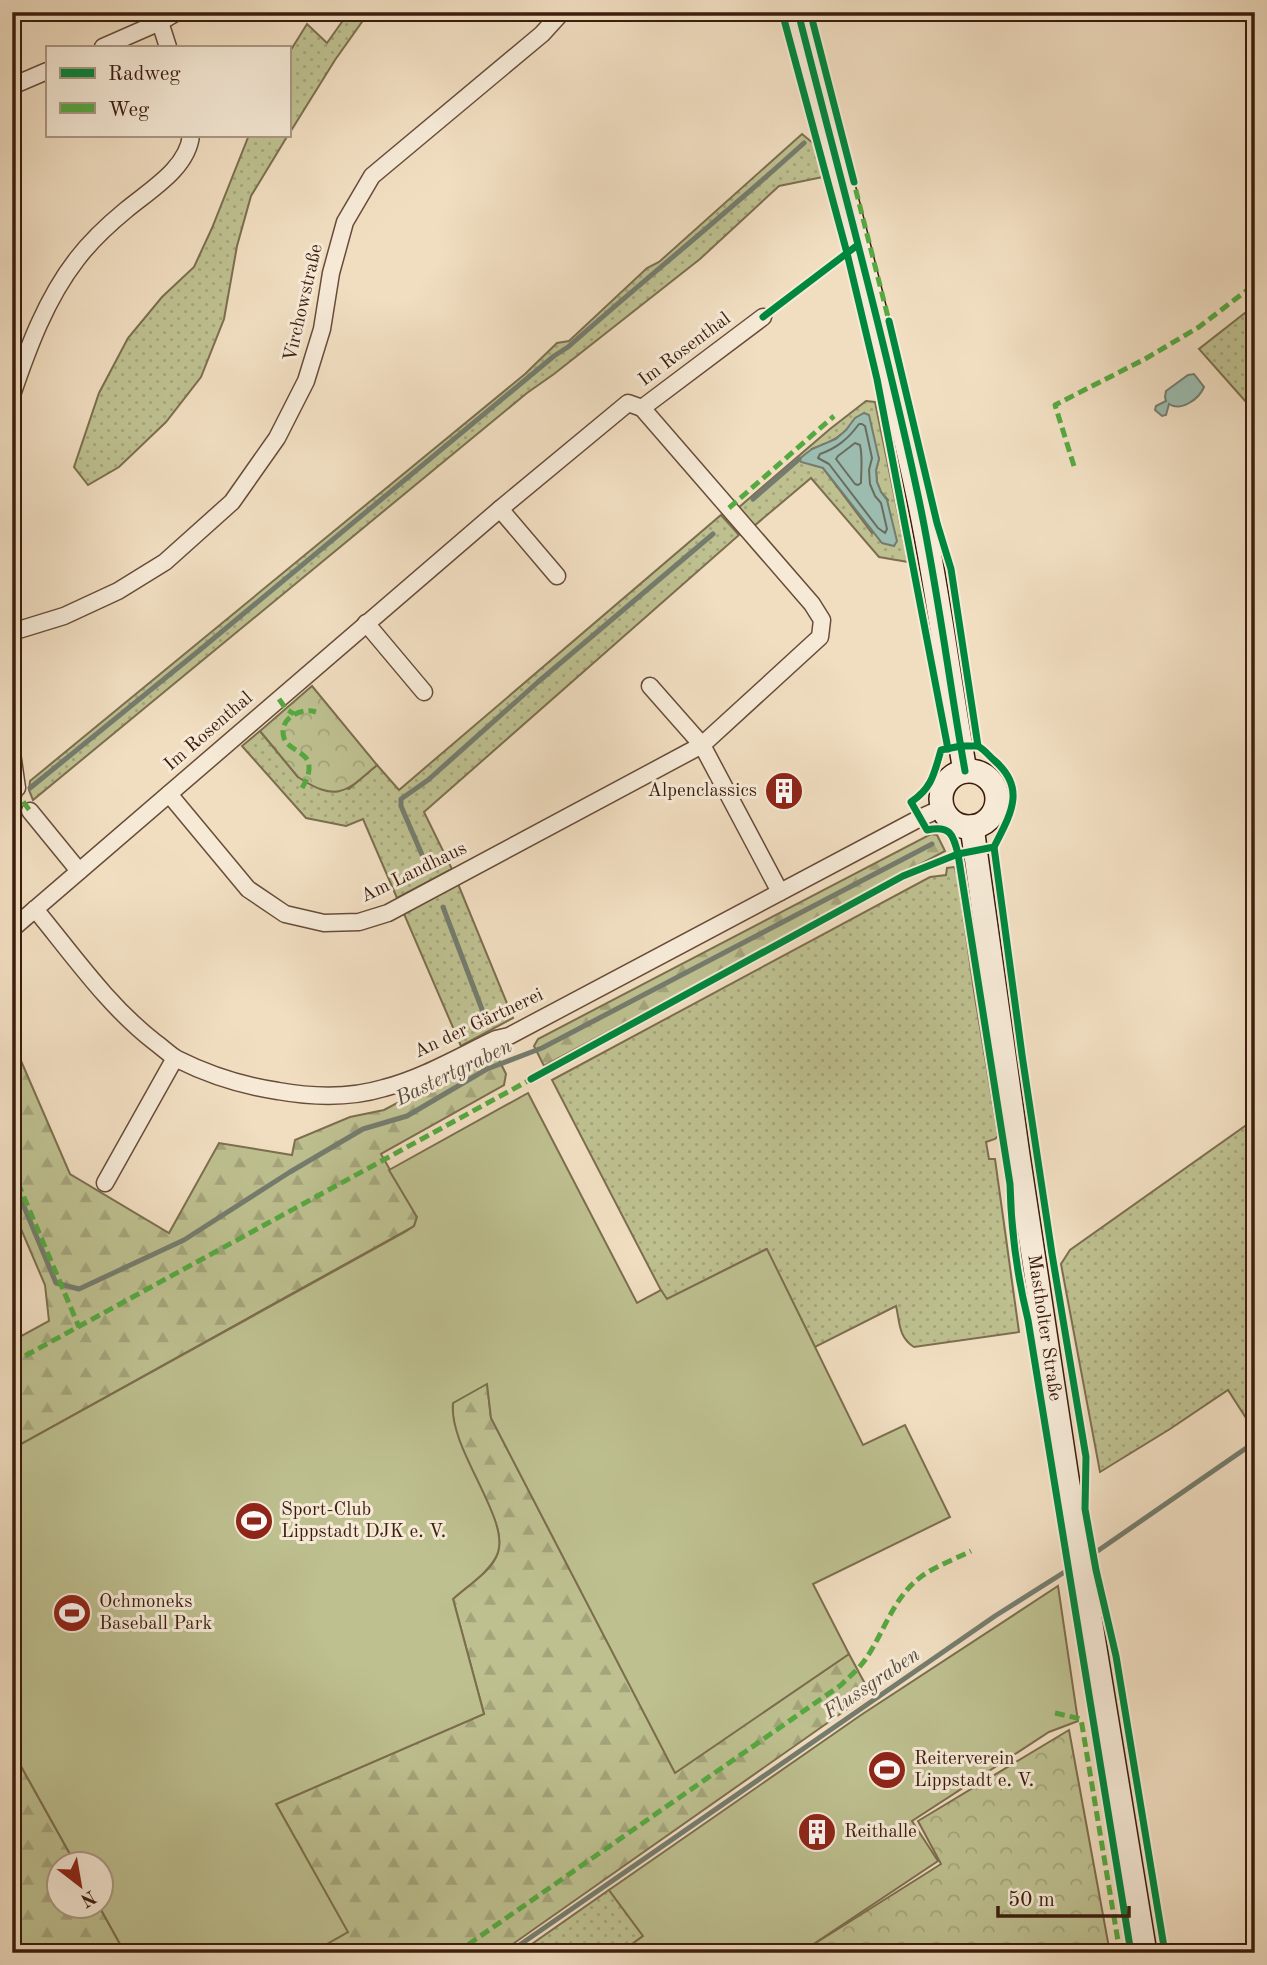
<svg xmlns="http://www.w3.org/2000/svg" width="1267" height="1965" font-family="'Old Standard TT',serif">
  <defs>
    <pattern id="grass-dots" width="8" height="8" patternUnits="userSpaceOnUse" patternTransform="scale(1.75)"><rect width="8" height="8" fill="#bec090"/><path d="M2 2h.1M6 6h.1" fill="none" stroke="#a4a47b" stroke-width="1.8" stroke-linecap="round"/></pattern>
    <pattern id="forest-firs" width="22" height="20" patternUnits="userSpaceOnUse" patternTransform="scale(1.75)"><rect width="22" height="20" fill="#bec090"/><path d="M5 1l3.5 6h-7zM16 11l3.5 6h-7z" fill="#a4a47b"/></pattern>
    <pattern id="park-crowns" width="20" height="18" patternUnits="userSpaceOnUse" patternTransform="scale(1.75)"><rect width="20" height="18" fill="#bec090"/><path d="M2 6a3 3 0 1 1 6 0M12 15a3 3 0 1 1 6 0" fill="none" stroke="#a4a47b"/></pattern>
  </defs>
  <rect width="100%" height="100%" fill="#f1dec1"/>
  <filter id="stains"><feTurbulence type="fractalNoise" baseFrequency=".00286" numOctaves="4"/><feColorMatrix values="0 0 0 0 .2 0 0 0 0 .09 0 0 0 0 .02 0 0 0 .5 -.17"/></filter>
  <radialGradient id="worn" r=".72"><stop offset=".6" stop-color="#630" stop-opacity="0"/><stop offset="1" stop-color="#630" stop-opacity=".3"/></radialGradient>
  <g fill="url(#grass-dots)" stroke="#7c6e4e" stroke-width="2" fill-rule="evenodd">
    <path d="M349 12H369L335 60 289 134V53L307 24 327 43Z"/>
    <path d="M802 134 814 144 823 177 779 186 700 259 554 374 527 393 33 800 29 790 30 781 525 374 557 343 569 341 647 268 659 262Z"/>
    <path d="M249 135H288L251 196 237 246 224 319 201 377 166 422 119 467 88 485 74 467 99 393 128 338 162 297 194 267 212 228Z"/>
    <path d="M1255 305V412L1199 349Z"/>
    <path d="M866 401 875 402 908 562 879 557 811 478 754 526 738 508 830 429ZM864 413 879 459 876 470 877 482 881 492 888 500 872 533 823 468 812 449C823 445 834 441 843 433 851 426 855 418 864 413Z"/>
    <path d="M721 515 739 535 424 812 452 869 397 898 363 819 346 826 306 818 242 746 260 731 298 777 349 789 377 765 399 790Z"/>
    <path d="M954 867 957 872 974 991 998 1136 995 1139 986 1142 989 1159H995L1019 1332 914 1347C898 1337 900 1322 896 1306L815 1347 766 1249 666 1300 552 1080 930 877 946 875 947 868Z"/>
    <path d="M458 884 513 1018 461 1046 404 914Z"/>
    <path d="M1255 1119V1432L1228 1390 1170 1429 1100 1472 1061 1264 1070 1250Z"/>
    <path d="M609 1890 643 1936 620 1953H519Z"/>
  </g>
  <g fill="url(#forest-firs)" stroke="#7c6e4e" stroke-width="2">
    <path d="M931 834 937 835 945 851 544 1066 534 1046 538 1039Z"/>
    <path d="M12 1040 70 1174 169 1233 219 1143 292 1155 295 1140 350 1117 384 1110 486 1056 498 1058 506 1074 504 1085 381 1154 417 1217 414 1226 12 1449V1341L49 1321 45 1285 12 1208Z"/>
    <path d="M487 1383 491 1418 675 1772 849 1654 870 1693 500 1953H311L347 1932 276 1804 484 1714 453 1599C467 1586 493 1571 498 1552 503 1534 493 1516 485 1500 472 1472 450 1435 453 1403Z"/>
    <path d="M12 1750 75 1863 60 1864V1906H99L125 1953H15L12 1949Z"/>
  </g>
  <g fill="url(#park-crowns)" stroke="#7c6e4e" stroke-width="2">
    <path d="M312 686 377 765C346 792 337 803 298 777L260 731Z"/>
    <path d="M1069 1730 1110 1953H800L941 1864 918 1821Z"/>
  </g>
  <g fill="#bec090" stroke="#7c6e4e" stroke-width="2">
    <path d="M528 1093 637 1303 661 1290 667 1299 767 1249 863 1445 905 1425 950 1517 813 1584 849 1654 675 1773 491 1418 487 1384 453 1403C448 1450 515 1523 496 1557 487 1574 467 1586 453 1599L484 1714 276 1804 348 1932 311 1953H125L99 1906H102V1864L75 1863 12 1750V1449L405 1232 414 1226 417 1217 389 1170Z"/>
    <path d="M1058 1586 1078 1721 1049 1732 912 1821 938 1861 800 1953H620L643 1936 609 1890 861 1715Z"/>
  </g>
  <g fill="#9bbcaf" stroke="#757c6e" stroke-width="2">
    <path d="M1194 374 1204 387C1199 399 1181 412 1169 404L1166 415 1162 416 1155 410 1156 406 1166 401 1165 397 1166 391 1188 375Z"/>
    <path d="M864 413 869 415 879 459 876 470 877 482 881 492 887 500 897 541 894 546 882 543 823 468 801 462 799 459 812 449 836 439 846 430 855 418Z"/>
  </g>
  <g fill="none" stroke-linecap="round" stroke-linejoin="round">
    <g stroke="#6b6c5e" stroke-width="2">
      <path d="M859 424H862L865 426 872 458 869 470 870 484 875 496 881 503 887 529 885 533 878 528 829 464 818 458 820 454C837 448 848 439 859 424Z"/>
      <path d="M855 443 860 445C863 458 861 469 861 483L858 485 855 484 836 459 838 456Z"/>
    </g>
    <g stroke="#757c6e" stroke-width="5">
      <path d="M753 499 799 459"/>
      <path d="M30 788 201 649 554 356 568 347C646 278 727 213 804 143"/>
      <path d="M12 804 14 803"/>
      <path d="M426 864 401 806V799L428 780 538 682 713 534"/>
      <path d="M443 907 483 1012"/>
      <path d="M12 1178 56 1283 79 1289 184 1240 290 1172 363 1129 407 1116 487 1069 542 1048 932 844"/>
      <path d="M1086 1559 1255 1442"/>
      <path d="M508 1953 995 1616 1074 1566"/>
    </g>
    <defs>
      <g id="street">
        <path d="M160 22 168 47"/>
        <path d="M103 47 160 22 177 12"/>
        <path d="M12 86 47 71"/>
        <path d="M12 395C28 348 46 299 77 259 90 242 109 224 126 210 150 190 188 168 191 135"/>
        <path d="M500 509 557 576"/>
        <path d="M366 623 424 692"/>
        <path d="M12 632 64 616 118 591 165 562 232 502 277 438 306 381 322 329 331 273 345 222 372 176 542 34 562 12"/>
        <path d="M650 686 702 745 780 892"/>
        <path d="M12 753 17 788"/>
        <path d="M169 794 248 889 285 914 324 923 359 922 388 913 702 745 820 637 822 620 812 604 642 408"/>
        <path d="M30 811 79 871"/>
        <path d="M35 909C73 955 108 1006 156 1043 163 1048 170 1055 177 1059 209 1075 244 1086 278 1091 312 1097 351 1098 384 1088 423 1078 460 1056 496 1039L509 1036 920 818 942 808"/>
        <path d="M12 929 500 509 628 403 642 408 763 317"/>
        <path d="M105 1183 175 1058"/>
      </g>
      <g id="secondary">
        <path d="M798 12C839 174 884 336 919 500 938 590 949 681 965 771"/>
        <circle cx="969" cy="799" r="28"/>
        <path id="s1" d="M972 827 1018 1155 1067 1478 1145 1953"/>
      </g>
    </defs>
    <use href="#street" stroke="#684c3a" stroke-width="19"/>
    <use href="#secondary" stroke="#3b1c0d" stroke-width="26"/>
    <use href="#street" stroke="#f6ead7" stroke-width="16"/>
    <use href="#secondary" stroke="#f6ead7" stroke-width="23"/>
    <g stroke="#55a941" stroke-width="5" stroke-dasharray="10 5" stroke-linecap="butt">
      <path d="M852 175 890 325"/>
      <path d="M1074 466 1055 405 1145 359 1199 327 1255 284"/>
      <path d="M729 508 834 416"/>
      <path d="M279 699 286 709 294 714"/>
      <path d="M17 788 22 800 30 811"/>
      <path d="M302 788C307 780 311 771 308 761 303 751 288 749 284 738 278 719 300 707 316 712"/>
      <path d="M12 1169 79 1327"/>
      <path d="M12 1363 537 1076"/>
      <path d="M1055 1713 1081 1719 1120 1953"/>
      <path d="M456 1953 841 1685C850 1676 860 1668 867 1657 885 1630 894 1596 922 1576 936 1566 955 1559 971 1551"/>
    </g>
    <defs>
      <g id="cycleway">
        <path d="M782 12 847 253 877 379 948 749"/>
        <path d="M798 12C839 174 884 336 919 500 938 590 949 681 965 771"/>
        <path d="M813 23 854 182"/>
        <path d="M763 317 855 247"/>
        <path d="M889 321 937 523 951 569 978 746"/>
        <path d="M961 746H978C985 750 989 756 995 761 1027 789 1010 815 994 847L958 854C953 834 950 825 927 830L911 802C932 788 934 774 941 750Z"/>
        <path d="M994 847 1022 1055 1052 1254 1086 1457 1085 1509 1096 1570 1116 1656 1165 1953"/>
        <path d="M531 1079 903 876 958 854 1010 1184C1011 1231 1017 1275 1028 1320L1131 1953"/>
      </g>
    </defs>
    <use href="#cycleway" stroke="#f6ead7" stroke-width="11"/>
    <use href="#cycleway" stroke="#00873e" stroke-width="7"/>
  </g>
  <defs>
    <symbol id="building-disc" viewBox="-11 -11 22 22"><circle r="9.5" fill="#8f2418" stroke="#f6ead7"/><path d="M-4-6H4V6H1V3H-1V6H-4ZM-2.5-4.3h1.7v1.8h-1.7ZM.8-4.3h1.7v1.8H.8ZM-2.5-1h1.7V.8h-1.7ZM.8-1h1.7V.8H.8Z" fill="#fff"/></symbol>
    <symbol id="stadium-disc" viewBox="-11 -11 22 22"><circle r="9.5" fill="#8f2418" stroke="#f6ead7"/><path d="M0-5a6.5 5 0 1 0 0 10a6.5 5 0 1 0 0-10ZM-3.5-1.8h7v3.6h-7Z" fill="#fff"/></symbol>
  </defs>
  <g fill-rule="evenodd">
    <use href="#building-disc" x="762" y="769" width="44" height="44"/>
    <use href="#stadium-disc" x="232" y="1499" width="44" height="44"/>
    <use href="#stadium-disc" x="50" y="1591" width="44" height="44"/>
    <use href="#stadium-disc" x="865" y="1748" width="44" height="44"/>
    <use href="#building-disc" x="795" y="1810" width="44" height="44"/>
  </g>
  <g text-anchor="middle" dominant-baseline="central" stroke-width="6" stroke-linejoin="round" paint-order="stroke">
    <g font-size="19" fill="#3b1c0d" stroke="#f6ead7">
      <text transform="translate(304 303) rotate(-77)">Virchowstraße</text>
      <text transform="translate(685 350) rotate(-37)">Im Rosenthal</text>
      <text transform="translate(209 732) rotate(-41)">Im Rosenthal</text>
      <text transform="translate(414 873) rotate(-26)">Am Landhaus</text>
      <text transform="translate(479 1024) rotate(-25)">An der Gärtnerei</text>
      <text stroke="none"><textPath href="#s1" startOffset="506">Mastholter Straße</textPath></text>
    </g>
    <g font-size="19" fill="#3b1c0d" stroke="#f6ead7" text-anchor="start">
      <text x="757" y="791" text-anchor="end">Alpenclassics</text>
      <text x="281" y="1510">Sport-Club<tspan x="281" dy="22">Lippstadt DJK e. V.</tspan></text>
      <text x="99" y="1602">Ochmoneks<tspan x="99" dy="22">Baseball Park</tspan></text>
      <text x="914" y="1759">Reiterverein<tspan x="914" dy="22">Lippstadt e. V.</tspan></text>
      <text x="844" y="1832">Reithalle</text>
    </g>
    <g font-size="21" font-style="italic" fill="#584c3e" stroke="#f6ead7">
      <text transform="translate(454 1073) rotate(-26)">Bastertgraben</text>
      <text transform="translate(872 1684) rotate(-34)">Flussgraben</text>
    </g>
  </g>
  <rect width="1267" height="1965" fill="none" stroke="#f1dec1" stroke-width="42"/>
  <rect x="14" y="14" width="1239" height="1937" fill="none" stroke="#3b1c0d" stroke-width="3.5"/>
  <rect x="21" y="21" width="1225" height="1923" fill="none" stroke="#3b1c0d" stroke-width="2"/>
  <rect x="46" y="46" width="245" height="91" fill="#f6ead7" stroke="#ab9886" stroke-width="2"/>
  <rect x="60" y="68" width="35" height="10" fill="#00873e" stroke="#ab9886" stroke-width="2"/>
  <text x="108" y="80" font-size="21" fill="#3b1c0d">Radweg</text>
  <rect x="60" y="103" width="35" height="10" fill="#55a941" stroke="#ab9886" stroke-width="2"/>
  <text x="108" y="116" font-size="21" fill="#3b1c0d">Weg</text>
  <g transform="translate(80 1885) rotate(149)"><circle r="33" fill="#f6ead7" stroke="#ab9886" stroke-width="2"/>
  <path d="M0-5L12 26L0 18L-12 26Z" fill="#8f2418"/>
  <text y="-10" font-size="19" font-weight="bold" text-anchor="middle" fill="#3b1c0d">N</text>
  </g>
  <path d="M998 1906v10h131v-10" fill="none" stroke="#3b1c0d" stroke-width="3.5"/>
  <text x="1008" y="1906" font-size="21" fill="#3b1c0d" stroke="#f6ead7" stroke-width="5" paint-order="stroke">50 m</text>
  <rect width="100%" height="100%" filter="url(#stains)"/>
  <rect width="100%" height="100%" fill="url(#worn)"/>
</svg>
